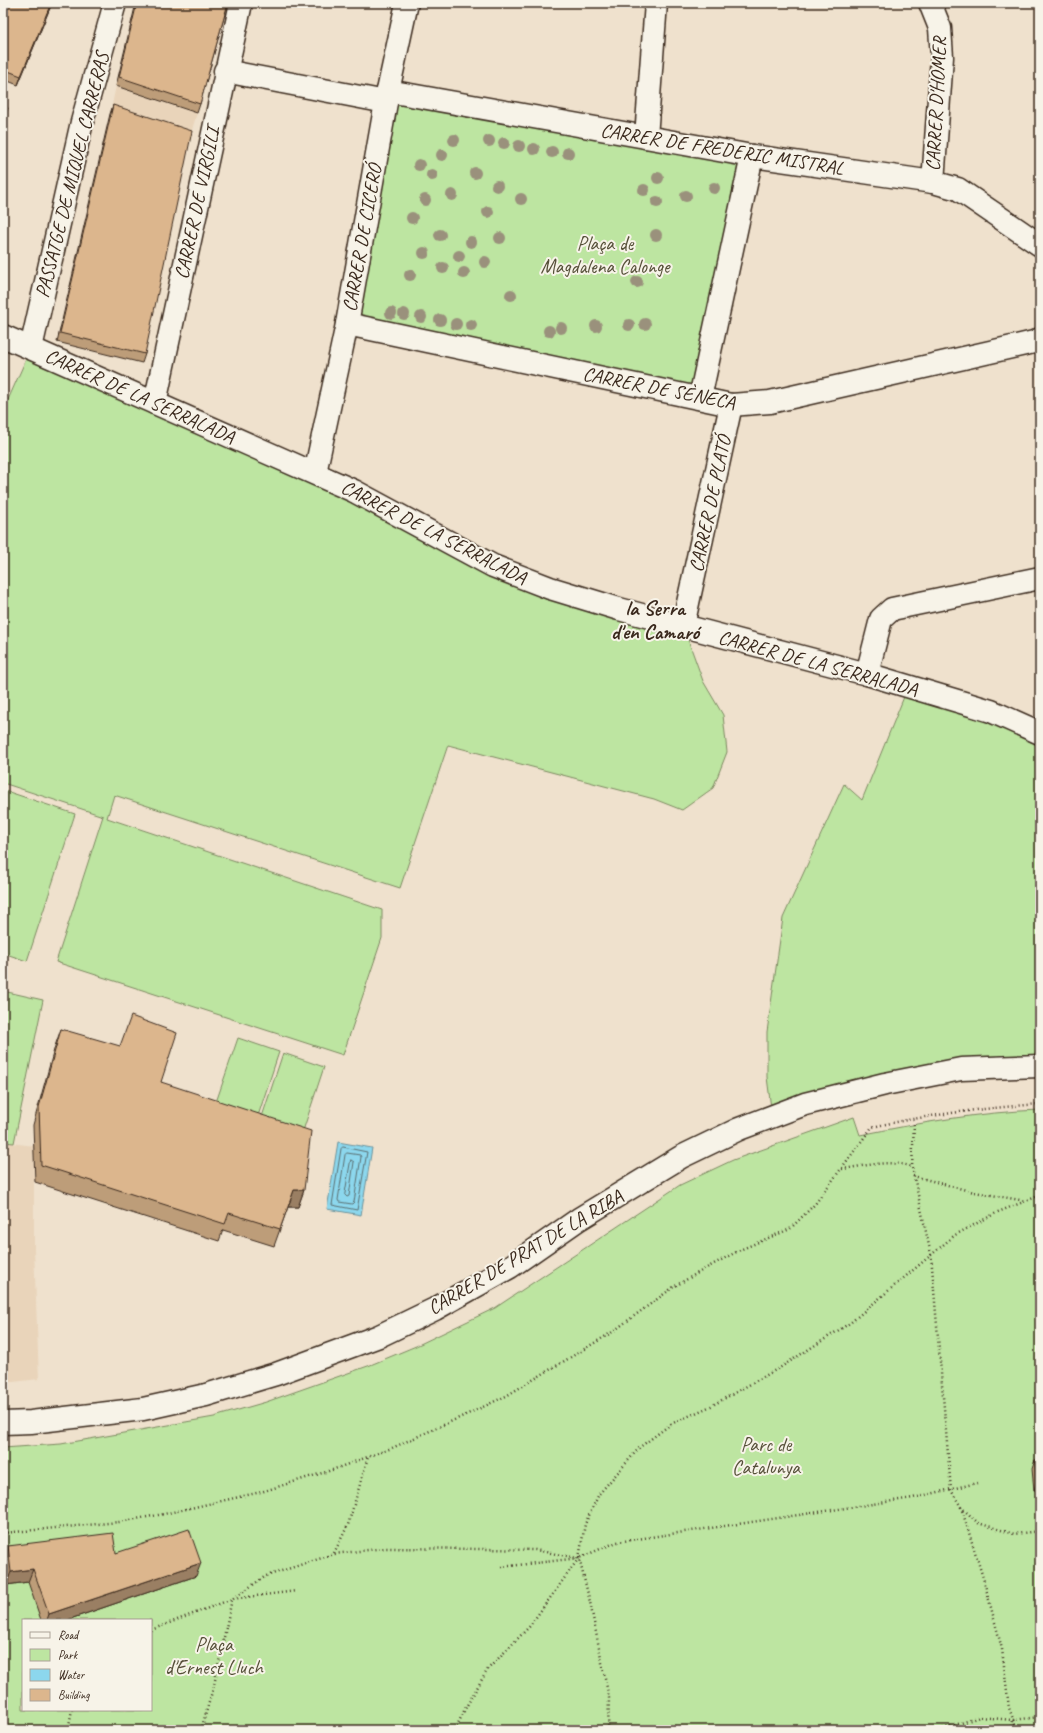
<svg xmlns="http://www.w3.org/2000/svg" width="1043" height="1733" font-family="Caveat,sans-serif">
  <rect width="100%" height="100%" fill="#efe1cd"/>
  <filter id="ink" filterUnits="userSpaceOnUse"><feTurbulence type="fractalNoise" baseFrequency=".025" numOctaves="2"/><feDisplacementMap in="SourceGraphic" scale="8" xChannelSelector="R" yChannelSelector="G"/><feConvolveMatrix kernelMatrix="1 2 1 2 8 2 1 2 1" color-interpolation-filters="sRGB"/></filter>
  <g filter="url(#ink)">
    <g fill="#e9d4ba">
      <path d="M116 86 197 113 189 140 110 114Z"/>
      <path d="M3 1142 34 1146V1249L39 1379 13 1382H3Z"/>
    </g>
    <g fill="#bde5a1" stroke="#7c8860" fill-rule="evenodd">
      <path d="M388 91 752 156 700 398 347 324Z"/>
      <path d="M31 348 493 566 683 626 703 681 723 715 727 752 713 788 682 810 654 799 448 745 400 888 114 795 107 818 382 910V938L343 1055 56 962 103 816 3 783V411Z"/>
      <path d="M908 687 1040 733V1066L961 1069 772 1116 767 1077V1032L783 918 844 784 862 800Z"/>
      <path d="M3 790 75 814 27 961 3 953Z"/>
      <path d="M3 991 43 1000 14 1143 3 1142Z"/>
      <path d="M238 1038 279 1052 254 1128 212 1114Z"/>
      <path d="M283 1053 324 1067 299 1143 258 1129Z"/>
      <path d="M1040 1110V1730H3V1448L61 1444 214 1417 266 1402 368 1366 416 1346 495 1308 680 1185 733 1160 854 1117 860 1135C920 1123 979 1112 1040 1110ZM23 1620H151V1710H23Z"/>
    </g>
    <path fill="#8cd7ed" stroke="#6c929a" d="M338 1142 372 1148 361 1215 327 1209Z"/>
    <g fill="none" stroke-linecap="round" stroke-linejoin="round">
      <g stroke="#5b6f71" stroke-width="1">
        <path d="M343 1147 367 1152 357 1210 332 1205 341 1149Z"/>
        <path d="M347 1153 360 1155 361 1157 354 1202 352 1204 339 1202 338 1200 345 1155Z"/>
        <path d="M351 1160 354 1162 349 1196 347 1197 345 1195Z"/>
      </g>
      <defs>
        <g id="street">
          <path d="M930 3 940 28 942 57 933 182"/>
          <path d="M225 71 386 102"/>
          <path d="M388 91 752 156 933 182 958 189 1040 245"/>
          <path d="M646 137 656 3"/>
          <path d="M347 324 731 405 770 402 1034 342 1040 339"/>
          <path d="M3 336 354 491 493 566 550 588 619 609 867 674 991 711 1040 733"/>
          <path d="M31 348 82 122 115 3"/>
          <path d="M700 398 752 156"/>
          <path d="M155 403 241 3"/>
          <path d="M315 473 347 324 388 91 407 3"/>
          <path d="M683 626 731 405"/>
          <path d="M867 674 881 619 892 609 1040 578"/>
          <path d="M3 1423 31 1422 143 1409 206 1395 276 1374 379 1336 435 1309 510 1267 579 1219 681 1157 739 1129 805 1104 885 1084 961 1069 1040 1066"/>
        </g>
      </defs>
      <use href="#street" stroke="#3b2a1e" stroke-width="25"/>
      <g stroke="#3b2a1e" stroke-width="2.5" stroke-dasharray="1 3" stroke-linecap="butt">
        <path d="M914 1124 912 1167 931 1255 951 1490 961 1507 978 1523 1014 1534 1040 1531"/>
        <path d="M842 1169C865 1166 890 1159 912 1167"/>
        <path d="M913 1176 974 1192 1026 1201"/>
        <path d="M961 1507 984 1581 1002 1649 1009 1708 1017 1730"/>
        <path d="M3 1533 119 1522 164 1514 261 1492 332 1470 392 1448 470 1413 506 1396 611 1333 675 1286 712 1265 742 1249 790 1229 815 1204 872 1127C927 1115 984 1108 1040 1104"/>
        <path d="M334 1553 348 1525 368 1457"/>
        <path d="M579 1558 585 1524 599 1494 640 1447 671 1424 711 1406 781 1367 850 1323 955 1235 998 1212 1036 1197H1040"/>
        <path d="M501 1567 579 1558 617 1542 913 1498 977 1483"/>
        <path d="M151 1630 232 1599 266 1576 334 1554 385 1548 485 1549 535 1550 577 1558"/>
        <path d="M68 1730 72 1710"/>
        <path d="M201 1730 214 1685 232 1599 296 1591"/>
        <path d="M455 1730 466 1707 488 1669 529 1627 579 1558 590 1602 609 1698 608 1730"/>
        <path d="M939 1730 980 1717 1012 1720 1040 1717"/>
        <path d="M1011 1730 1012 1720"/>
      </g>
      <use href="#street" stroke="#f7f3e8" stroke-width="22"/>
    </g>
    <g fill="#9a917b">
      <circle cx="454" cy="140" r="6"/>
      <circle cx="489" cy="141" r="6"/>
      <circle cx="504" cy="143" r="6"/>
      <circle cx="519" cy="146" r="6"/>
      <circle cx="534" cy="149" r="6"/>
      <circle cx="552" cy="152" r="6"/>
      <circle cx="568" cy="153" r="6"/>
      <circle cx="442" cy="155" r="6"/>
      <circle cx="419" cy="165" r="6"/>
      <circle cx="475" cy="173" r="6"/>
      <circle cx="432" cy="175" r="6"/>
      <circle cx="658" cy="178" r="6"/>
      <circle cx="497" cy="186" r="6"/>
      <circle cx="714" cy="188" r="6"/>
      <circle cx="644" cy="190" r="6"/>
      <circle cx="452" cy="195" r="6"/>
      <circle cx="686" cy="196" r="6"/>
      <circle cx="521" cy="199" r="6"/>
      <circle cx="425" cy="200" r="6"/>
      <circle cx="657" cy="202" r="6"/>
      <circle cx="488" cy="212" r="6"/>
      <circle cx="412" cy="218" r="6"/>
      <circle cx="440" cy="235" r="6"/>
      <circle cx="656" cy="235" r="6"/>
      <circle cx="500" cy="238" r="6"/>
      <circle cx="471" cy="242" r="6"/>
      <circle cx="424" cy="253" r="6"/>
      <circle cx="459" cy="256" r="6"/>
      <circle cx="485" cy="262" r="6"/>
      <circle cx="443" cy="268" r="6"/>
      <circle cx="464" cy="273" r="6"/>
      <circle cx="410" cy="275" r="6"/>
      <circle cx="637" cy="282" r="6"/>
      <circle cx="511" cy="295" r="6"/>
      <circle cx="391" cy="313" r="6"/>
      <circle cx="404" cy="314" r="6"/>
      <circle cx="421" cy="317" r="6"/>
      <circle cx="440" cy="320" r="6"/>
      <circle cx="456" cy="324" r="6"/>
      <circle cx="645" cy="324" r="6"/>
      <circle cx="471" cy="325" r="6"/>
      <circle cx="629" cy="325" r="6"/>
      <circle cx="596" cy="326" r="6"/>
      <circle cx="561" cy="328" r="6"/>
      <circle cx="549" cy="331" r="6"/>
    </g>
    <g fill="#bd9d79" stroke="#3b2a1e">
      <path d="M3 3H52L18 85 3 79Z"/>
      <path d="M136 3H228L200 104 197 113 116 86Z"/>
      <path d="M113 105 145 354 142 363 57 342 110 114Z"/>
      <path d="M61 1029 161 1082 304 1190 298 1207H288L274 1246 223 1230 219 1241 35 1182 33 1125 55 1046Z"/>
      <path d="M1035 1460 1040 1489 1034 1490 1032 1469Z"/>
      <path d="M8 1546 116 1553 196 1576 67 1620H41L28 1582 6 1585 4 1559Z"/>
    </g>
    <g fill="#9a7f63" stroke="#3b2a1e">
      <path d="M51 3H52L18 85 21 76Z"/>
      <path d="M294 1190H304L298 1207H288Z"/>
      <path d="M1040 1480V1489L1034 1490 1037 1481Z"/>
      <path d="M201 1563 196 1576 67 1620H47L49 1614Z"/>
      <path d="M33 1569 28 1582 6 1585 11 1572Z"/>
    </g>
    <g fill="#dcb68d" stroke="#3b2a1e">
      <path d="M3 3H51L21 76 3 69Z"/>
      <path d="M137 3H228L200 104 119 77Z"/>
      <path d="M113 105 192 131 145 354 60 333Z"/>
      <path d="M3 106 8 108 3 120Z"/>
      <path d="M131 1016 177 1033 161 1082 311 1131 304 1190H294L280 1229 229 1213 225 1224 41 1165 39 1107 61 1029 120 1046Z"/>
      <path d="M1040 1459V1480L1037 1481 1035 1460Z"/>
      <path d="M189 1529 201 1563 49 1614 33 1569 11 1572 8 1546 113 1533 116 1553Z"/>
    </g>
  </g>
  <g text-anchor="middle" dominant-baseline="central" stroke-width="4" stroke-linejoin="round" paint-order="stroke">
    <g font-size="20" fill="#3b2a1e" stroke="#f7f3e8">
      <text transform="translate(936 104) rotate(-87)">CARRER D'HOMER</text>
      <text transform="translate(722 149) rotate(9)">CARRER DE FREDERIC MISTRAL</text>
      <text transform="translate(72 175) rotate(-76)">PASSATGE DE MIQUEL CARRERAS</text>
      <text transform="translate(197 203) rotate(-78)">CARRER DE VIRGILI</text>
      <text transform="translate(362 238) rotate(-80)">CARRER DE CICERÓ</text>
      <text transform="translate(659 388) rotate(11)">CARRER DE SÈNECA</text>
      <text transform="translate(140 396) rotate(24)">CARRER DE LA SERRALADA</text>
      <text transform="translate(710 504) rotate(-78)">CARRER DE PLATÓ</text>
      <text transform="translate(434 532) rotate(27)">CARRER DE LA SERRALADA</text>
      <text transform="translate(818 663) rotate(15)">CARRER DE LA SERRALADA</text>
      <text transform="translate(525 1252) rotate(-31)">CARRER DE PRAT DE LA RIBA</text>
    </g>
    <g font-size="20" fill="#554f38" stroke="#f7f3e8">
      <text x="605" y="243">Plaça de<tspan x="605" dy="23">Magdalena Calonge</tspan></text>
      <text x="766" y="1444">Parc de<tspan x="766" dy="23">Catalunya</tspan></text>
      <text x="214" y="1644">Plaça<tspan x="214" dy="23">d'Ernest Lluch</tspan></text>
    </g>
    <g font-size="21" font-weight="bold" fill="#3b2a1e" stroke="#f7f3e8">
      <text x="655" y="608">la Serra<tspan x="655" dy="24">d'en Camaró</tspan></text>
    </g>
  </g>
  <rect width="1043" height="1733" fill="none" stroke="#f7f3e8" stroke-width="16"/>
  <rect x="8" y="8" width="1027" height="1717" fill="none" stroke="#3b2a1e" stroke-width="1.5" filter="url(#ink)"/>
  <rect x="22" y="1619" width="130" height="92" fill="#f7f3e8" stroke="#aca397"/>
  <rect x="30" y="1632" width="20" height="6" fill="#f7f3e8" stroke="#aca397"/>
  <text x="58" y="1639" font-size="12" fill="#3b2a1e">Road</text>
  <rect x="30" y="1649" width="20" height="12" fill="#bde5a1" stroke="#aca397"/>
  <text x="58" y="1659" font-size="12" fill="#3b2a1e">Park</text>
  <rect x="30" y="1669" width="20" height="12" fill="#8cd7ed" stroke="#aca397"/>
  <text x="58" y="1679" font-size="12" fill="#3b2a1e">Water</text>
  <rect x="30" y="1689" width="20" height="12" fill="#dcb68d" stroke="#aca397"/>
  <text x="58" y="1699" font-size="12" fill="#3b2a1e">Building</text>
</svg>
